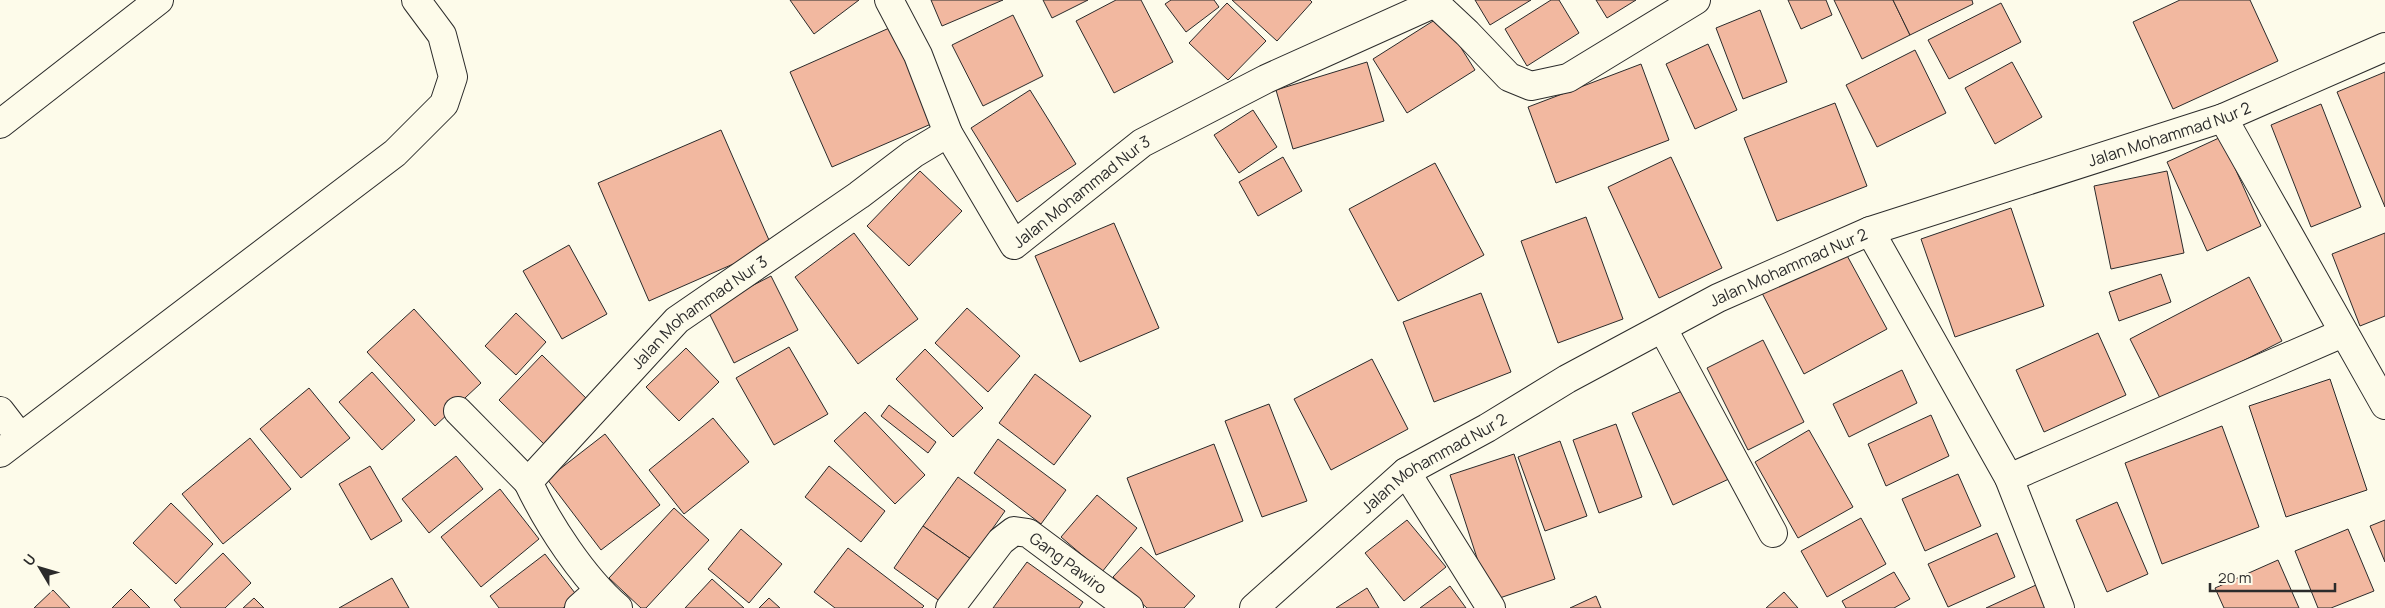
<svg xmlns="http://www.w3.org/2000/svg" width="2385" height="608" font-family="Manrope,sans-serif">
  <rect width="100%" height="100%" fill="#fdfbea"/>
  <g fill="#f2b8a0" stroke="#2b2b2b">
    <path d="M790 0H859L814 34Z"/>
    <path d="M931 0H1003L942 26Z"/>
    <path d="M1043 0H1088L1052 18Z"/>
    <path d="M1116 0H1141L1173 62 1114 93 1076 21Z"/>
    <path d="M1171 0H1214L1219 7 1186 32 1165 4Z"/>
    <path d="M1232 0H1310L1312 2 1277 41Z"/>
    <path d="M1475 0H1531L1490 25Z"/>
    <path d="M1551 0H1559L1579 33 1527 66 1505 29Z"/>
    <path d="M1596 0H1636L1607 18Z"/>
    <path d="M1788 0H1826L1832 15 1801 29Z"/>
    <path d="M1834 0H1893L1910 35 1862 59Z"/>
    <path d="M1893 0H1972L1973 4 1910 35Z"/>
    <path d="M2180 0H2250L2278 61 2173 109 2133 22Z"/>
    <path d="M1227 3 1266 41 1228 80 1189 43Z"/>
    <path d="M2001 3 2021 42 1949 79 1928 40Z"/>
    <path d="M1760 10 1787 82 1743 99 1716 28Z"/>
    <path d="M1013 15 1043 76 983 106 952 45Z"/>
    <path d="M1441 16 1475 70 1407 113 1373 59Z"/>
    <path d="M896 25 938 121 832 167 790 72Z"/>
    <path d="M1708 44 1737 110 1695 129 1666 64Z"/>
    <path d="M1915 50 1946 113 1877 147 1846 85Z"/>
    <path d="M1367 62 1384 121 1293 149 1276 90Z"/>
    <path d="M2012 62 2042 117 1995 144 1965 88Z"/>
    <path d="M1641 64 1669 140 1556 183 1528 107Z"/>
    <path d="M2385 72V207L2337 92Z"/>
    <path d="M1030 90 1076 164 1017 202 971 128Z"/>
    <path d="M1835 103 1867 186 1777 221 1744 138Z"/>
    <path d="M2321 104 2361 207 2311 227 2271 125Z"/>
    <path d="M1253 110 1277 147 1239 173 1214 135Z"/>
    <path d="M721 130 772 247 649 301 598 183Z"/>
    <path d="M2221 137 2261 226 2207 251 2167 162Z"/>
    <path d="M1283 157 1302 191 1258 216 1239 182Z"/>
    <path d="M1671 157 1722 268 1659 298 1608 187Z"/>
    <path d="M1435 163 1484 255 1398 301 1349 209Z"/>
    <path d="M920 171 962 211 909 266 867 226Z"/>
    <path d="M2167 171 2184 253 2111 269 2094 186Z"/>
    <path d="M2011 208 2044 306 1955 337 1921 239Z"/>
    <path d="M1586 217 1623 319 1558 343 1521 241Z"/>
    <path d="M1114 223 1159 328 1080 362 1035 256Z"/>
    <path d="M854 233 918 319 858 364 795 277Z"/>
    <path d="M2385 233V316L2360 326 2332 254Z"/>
    <path d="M569 245 607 314 562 339 523 271Z"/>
    <path d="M1844 250 1887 329 1804 374 1762 293Z"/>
    <path d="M2161 274 2171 302 2119 321 2109 292Z"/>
    <path d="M771 276 798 330 734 363 707 309Z"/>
    <path d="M2249 277 2282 341 2162 402 2130 339Z"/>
    <path d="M1481 293 1511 372 1434 402 1403 322Z"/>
    <path d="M967 308 1020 356 988 392 935 343Z"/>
    <path d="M414 309 481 383 435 426 367 352Z"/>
    <path d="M516 313 546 342 516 375 485 346Z"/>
    <path d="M2098 333 2126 395 2044 432 2016 370Z"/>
    <path d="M1763 340 1804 422 1748 450 1707 368Z"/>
    <path d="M789 347 828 414 774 445 736 378Z"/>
    <path d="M686 348 719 382 679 421 646 387Z"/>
    <path d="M925 349 983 408 953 437 896 379Z"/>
    <path d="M542 355 591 403 548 448 499 400Z"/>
    <path d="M1372 359 1408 429 1331 470 1294 399Z"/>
    <path d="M1902 370 1917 403 1849 437 1833 404Z"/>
    <path d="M372 372 415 420 382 450 339 402Z"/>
    <path d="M1035 374 1091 416 1054 465 999 423Z"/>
    <path d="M2330 379 2367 490 2286 517 2249 406Z"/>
    <path d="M1691 387 1731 478 1673 505 1632 413Z"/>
    <path d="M309 388 350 438 301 478 260 429Z"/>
    <path d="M1269 404 1307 501 1262 517 1225 421Z"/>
    <path d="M889 405 936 442 928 453 881 416Z"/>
    <path d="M865 412 925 475 895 504 834 441Z"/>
    <path d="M1931 415 1949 456 1886 486 1868 444Z"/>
    <path d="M713 418 749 462 684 514 649 470Z"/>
    <path d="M1616 424 1642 497 1599 513 1573 440Z"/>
    <path d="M2222 426 2259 527 2162 564 2125 463Z"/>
    <path d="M1809 430 1853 507 1798 538 1755 462Z"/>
    <path d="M605 434 660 505 601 550 547 479Z"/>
    <path d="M250 438 291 489 223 544 182 494Z"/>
    <path d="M998 439 1066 490 1041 524 974 473Z"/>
    <path d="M1560 441 1587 516 1545 531 1518 457Z"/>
    <path d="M1214 444 1243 521 1156 555 1127 478Z"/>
    <path d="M1514 454 1555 579 1491 601 1450 475Z"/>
    <path d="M456 456 483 489 429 533 402 499Z"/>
    <path d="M370 466 402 521 371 540 339 484Z"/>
    <path d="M829 466 885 511 861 542 805 497Z"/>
    <path d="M1958 474 1981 526 1925 551 1902 499Z"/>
    <path d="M958 477 1005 511 971 559 923 526Z"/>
    <path d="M500 489 539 539 481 587 441 537Z"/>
    <path d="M1097 495 1137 528 1102 572 1061 537Z"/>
    <path d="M2117 502 2148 574 2107 592 2076 520Z"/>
    <path d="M171 503 213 544 176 584 133 543Z"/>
    <path d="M674 508 709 540 646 608H641L609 578Z"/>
    <path d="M1861 518 1886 564 1827 597 1801 551Z"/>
    <path d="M1407 520 1446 567 1404 601 1365 553Z"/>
    <path d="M2385 520V562L2370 526Z"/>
    <path d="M923 526 971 559 941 602 894 568Z"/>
    <path d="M741 529 782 564 749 603 708 569Z"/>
    <path d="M2348 529 2374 591 2331 608H2318L2295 551Z"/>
    <path d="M1997 533 2015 577 1948 607 1928 564Z"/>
    <path d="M1141 547 1195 596 1184 608H1147L1113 577Z"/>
    <path d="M848 548 924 606 922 608H835L814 592Z"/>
    <path d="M223 553 251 583 225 608H181L174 600Z"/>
    <path d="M545 554 578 597 563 608H499L490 596Z"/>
    <path d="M2278 560 2299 608H2224L2215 588Z"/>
    <path d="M1027 562 1083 602 1079 608H993Z"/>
    <path d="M1894 572 1910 599 1894 608H1846L1842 601Z"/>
    <path d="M392 578 409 608H339Z"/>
    <path d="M712 579 744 608H685Z"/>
    <path d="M2036 585 2046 608H1986Z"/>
    <path d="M1450 586 1466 608H1420Z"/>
    <path d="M1367 588 1379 608H1336Z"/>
    <path d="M131 589 150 608H112Z"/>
    <path d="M53 590 70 608H34Z"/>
    <path d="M1784 592 1798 608H1766Z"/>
    <path d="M1596 596 1601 608H1570Z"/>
    <path d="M254 598 264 608H243Z"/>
    <path d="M769 598 780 608H759Z"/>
  </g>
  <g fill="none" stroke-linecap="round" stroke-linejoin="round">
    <defs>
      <g id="minor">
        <path id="s1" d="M889 0 918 55 948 133 1014 245 1142 143 1266 79 1435 3"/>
        <path d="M1435 3 1467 33 1509 77 1531 86 1568 78 1696 0"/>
        <path d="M2223 118 2385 405"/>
        <path d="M0 124 159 0"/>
        <path d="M1870 231 2009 478 2060 608"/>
        <path d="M1663 329 1773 533"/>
        <path d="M0 411 20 437"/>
        <path d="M458 411 528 482"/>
        <path d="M0 453 395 153 444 104 453 77 442 35 416 0"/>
        <path d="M1406 472 1491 608"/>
        <path d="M2009 478 2343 333"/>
        <path d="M579 608 598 591"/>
        <path id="s2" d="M618 608C583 578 548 524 528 482L677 320 859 195 913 154 948 133"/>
        <path id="s3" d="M950 608 1001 541 1014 531 1028 533 1129 608"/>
        <path id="s4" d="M1254 608 1406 472 1487 428 1567 379 1718 298 1870 231 2223 118 2385 47"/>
      </g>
    </defs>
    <use href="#minor" stroke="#2b2b2b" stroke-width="30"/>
    <use href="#minor" stroke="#fdfbea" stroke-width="28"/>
  </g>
  <g text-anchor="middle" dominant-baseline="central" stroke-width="4" stroke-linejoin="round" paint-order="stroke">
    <g font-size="16" fill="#2b2b2b" stroke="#fdfbea">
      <text stroke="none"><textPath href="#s4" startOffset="1042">Jalan Mohammad Nur 2</textPath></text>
      <text stroke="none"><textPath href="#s1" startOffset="362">Jalan Mohammad Nur 3</textPath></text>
      <text stroke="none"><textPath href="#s4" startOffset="638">Jalan Mohammad Nur 2</textPath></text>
      <text stroke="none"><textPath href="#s2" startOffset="398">Jalan Mohammad Nur 3</textPath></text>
      <text stroke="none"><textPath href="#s4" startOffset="232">Jalan Mohammad Nur 2</textPath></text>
      <text stroke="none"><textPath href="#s3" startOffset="165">Gang Pawiro</textPath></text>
    </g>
  </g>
  <g transform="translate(40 568) rotate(308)" stroke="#fdfbea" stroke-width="4" paint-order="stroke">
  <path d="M0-4L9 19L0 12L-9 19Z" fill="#2b2b2b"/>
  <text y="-8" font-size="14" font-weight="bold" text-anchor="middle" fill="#2b2b2b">U</text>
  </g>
  <path d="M2210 583v8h125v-8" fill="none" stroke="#2b2b2b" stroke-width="2.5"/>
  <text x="2218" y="583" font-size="15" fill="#2b2b2b" stroke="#fdfbea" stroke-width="4" paint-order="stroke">20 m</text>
</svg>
